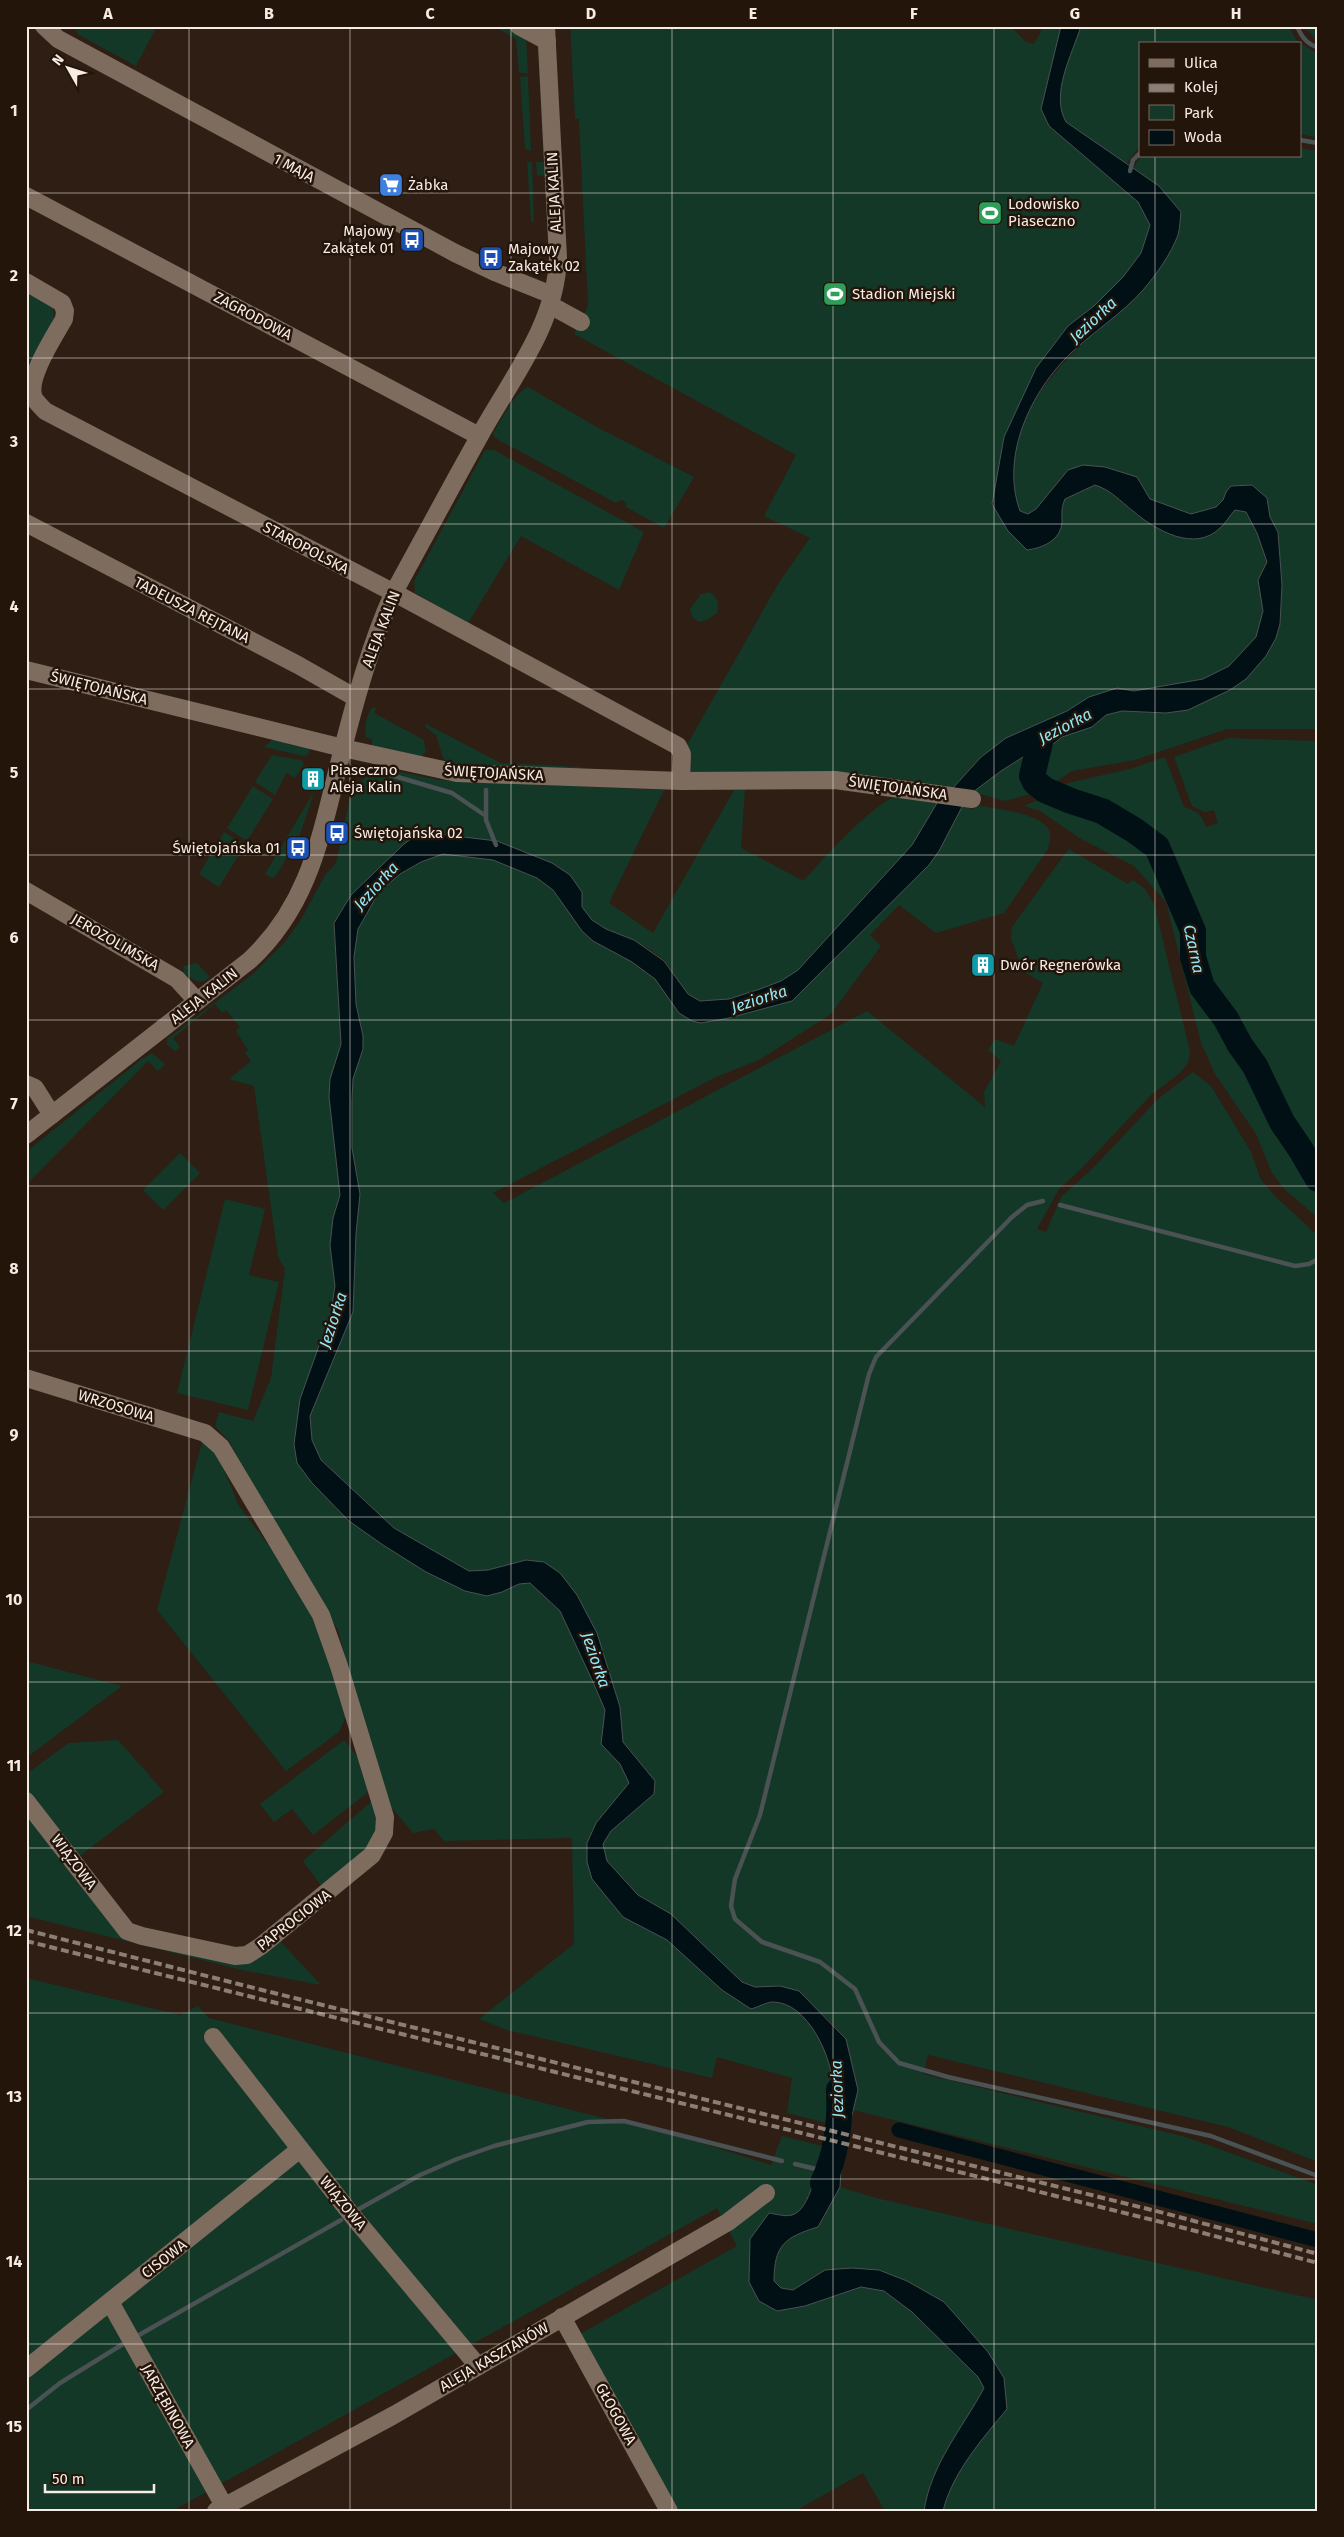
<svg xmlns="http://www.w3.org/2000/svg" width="1344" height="2537" font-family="'Fira Sans',sans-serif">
  <rect width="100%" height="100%" fill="#2e1e14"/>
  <g fill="#133827">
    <path d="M73 26H157L136 66 79 35Z"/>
    <path d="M493 26H504L526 38 528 73H519L516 39Z"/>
    <path d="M570 26H1010L1026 42 1034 44 1044 26H1061L1041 109 1049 126 1138 202 1150 225 1141 253 1123 277 1094 306 1068 326 1016 412 1004 437 992 504 1062 525 1061 508 1065 499 1095 485 1107 489 1134 513 1158 529 1229 517 1235 509 1246 512 1257 533 1267 563 1258 580 1263 611 1256 637 1229 666 1203 679 1134 691 1117 688 1089 697 1067 711 1006 738 981 757 952 789 908 780 853 774 687 775 686 763 691 752 687 745 778 584 810 538 764 516 796 455 574 334 588 306 579 119H575Z"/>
    <path d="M1081 26H1289L1296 40 1318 54V138L1300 134V44H1140V146L1126 164 1066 122C1050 94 1072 55 1081 26Z"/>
    <path d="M1303 26H1318V41Z"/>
    <path d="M528 76 531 151 525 149 520 77Z"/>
    <path d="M1300 148 1318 151V729H1227L1135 760 1072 771 1047 788 1038 775V769L1048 748 1062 737 1092 727 1106 715 1122 711 1166 713 1230 690 1276 638 1280 624 1282 585 1278 532 1270 517 1267 498 1252 485 1226 492 1223 500 1216 507 1191 514 1150 499 1137 477 1068 470 1036 509 1028 514 1020 511C986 418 1080 343 1143 291L1159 186 1133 168 1141 156H1300Z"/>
    <path d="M527 162H532L534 223 531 221Z"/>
    <path d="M536 162H544L547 166 548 175 537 176Z"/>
    <path d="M26 288 53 306 54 319 26 378Z"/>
    <path d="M528 387 597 427 694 477 664 528 626 507V502L621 500 616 503 495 438 493 433C503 418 512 395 528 387Z"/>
    <path d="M485 450H494L644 532 619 590 521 536 468 623 415 593 414 581Z"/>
    <path d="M710 592C718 599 719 603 717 613L707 620 699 622 692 617 690 609 701 594Z"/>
    <path d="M373 707 376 708 374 713 424 740 426 752 420 757 372 747V739L366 738C364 728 366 714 373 707Z"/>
    <path d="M426 724 501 763 582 767 581 773 491 769 449 763 443 758 436 735 425 727Z"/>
    <path d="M1228 738 1318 741V1218L1284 1189 1272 1173 1256 1134 1215 1074 1201 1043 1166 902 1134 866 1081 839 1040 811 1024 806 1049 795C1079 815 1124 816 1149 845 1157 854 1158 867 1163 877L1171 869C1164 834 1124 812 1092 800 1079 795 1066 796 1054 791L1064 784 1130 769 1165 757 1184 807C1197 811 1201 814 1206 827L1218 823 1214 810 1205 812 1192 806 1174 757Z"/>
    <path d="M273 739 310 748 308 755 304 756 264 747Z"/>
    <path d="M1031 752C1028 772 1024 780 1042 791L1005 801 973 792 1001 771Z"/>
    <path d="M272 755 301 760 304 764 295 778 286 773 275 795 255 782Z"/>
    <path d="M390 770 440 780 664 790 609 903 653 933 734 790H745L741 848 804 881C819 862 869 809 890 799 899 795 928 798 940 798L912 845 798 970C773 987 734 1005 702 1001 682 999 676 972 664 960 656 953 642 944 632 939 616 932 589 926 582 907 581 903 582 896 582 892L552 863 497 841 421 832 351 895 334 923 341 1044 330 1079 329 1097 340 1195 333 1218 330 1245 335 1286 331 1312 300 1399 294 1444 312 1483 502 1592 519 1584 530 1583 560 1611 593 1682 605 1710 601 1744 620 1764 629 1783 596 1823 623 1917 667 1940 722 1990 761 2006C802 1988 833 2055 833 2088 833 2099 829 2112 827 2123L787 2113 792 2078 717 2057 712 2078 507 2030 479 2019 574 1944 572 1838 444 1841 434 1829 413 1833 390 1806 352 1683 338 1630 254 1490 230 1442 215 1426 219 1412 253 1421 271 1378 285 1269 278 1257 254 1086 229 1079 251 1061 245 1053 248 1050 236 1031 240 1027 226 1010 222 1013 215 1004 173 1038 180 1047 175 1051 167 1045V1039L254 973 285 942 302 918 325 875 336 863 349 802 355 786 372 772Z"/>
    <path d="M253 786 273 799 247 841 227 828Z"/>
    <path d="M315 790 299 837 276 876 272 878 265 874Z"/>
    <path d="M963 805 973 810 976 805C995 809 1038 812 1049 830 1052 836 1049 843 1048 849L1004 913 936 933 899 905 870 935 881 946 831 1014 761 1059 716 1077 493 1193 504 1203 867 1011 985 1107 984 1092 1001 1061 988 1050 995 1039 1014 1046 1043 983 1023 971 1011 939 1012 927 1064 855 1069 849 1128 884 1133 880 1145 889 1154 904 1190 1051 1188 1063 1180 1073 1151 1095 1082 1168 1059 1189 1037 1229 1046 1232 1061 1197 1094 1167 1158 1099 1193 1072 1211 1086 1251 1152 1261 1180 1275 1196 1318 1236V2162L1228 2127 928 2055 923 2074 1186 2137 1318 2185V2224L853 2110 858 2089 846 2039 827 2018 780 1986 755 1987 742 1982 671 1914 638 1895 607 1861 603 1844 611 1831 654 1794 655 1781 623 1742 620 1707 597 1633 577 1595 505 1565 488 1570 469 1571 394 1528 321 1460 312 1440 310 1416 353 1311 356 1234 360 1194 352 1148V1100L353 1079 363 1049V1036L356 1004 354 957 358 929 378 892 400 874 421 862 443 854 493 860 537 878 553 890 582 931 593 941 632 962 655 979 679 1013 729 1018 792 1001 950 827Z"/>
    <path d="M224 832 245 845 219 887 199 874Z"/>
    <path d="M197 963 210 977C200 986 193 980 184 973L183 966Z"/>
    <path d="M152 1053 165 1064 158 1071 148 1061 26 1185V1152L143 1058Z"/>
    <path d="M180 1153 200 1173 163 1210 143 1190Z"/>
    <path d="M225 1199 265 1209 249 1275 279 1282 248 1410 177 1393Z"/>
    <path d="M202 1442 213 1449 219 1458 239 1506 282 1563 322 1629 346 1716 339 1732 286 1771 157 1610Z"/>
    <path d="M26 1661 122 1686 26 1758Z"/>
    <path d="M118 1740 164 1792 77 1858 27 1791 26 1774 69 1743Z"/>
    <path d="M344 1740 359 1759 368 1788 367 1793 313 1835 292 1809 274 1822 260 1804Z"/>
    <path d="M373 1800 380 1824 358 1861 323 1888 303 1861Z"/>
    <path d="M26 1810 103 1913 208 1956 275 1940 281 1942 321 1985 242 1970 26 1916Z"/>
    <path d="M26 1978 180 2015 198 2006 209 2018 698 2142 771 2165 782 2136 822 2146C818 2163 811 2210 792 2215 785 2217 776 2214 769 2213L750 2239V2255L777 2311 805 2306 861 2287 884 2291 912 2312 978 2377 984 2388 930 2483 924 2511H885L863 2473 795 2511H678L580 2334 737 2246 717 2208 172 2511H26Z"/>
    <path d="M840 2187 876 2198 1318 2300V2511H943C951 2473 983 2438 1006 2409L944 2302 907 2281 879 2270H825L793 2290 781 2288 773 2281C775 2245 785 2237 818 2227Z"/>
  </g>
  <g fill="#001015" stroke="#4a5253">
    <path d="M1061 26H1081C1072 55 1050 94 1066 122L1159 186 1181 212C1180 220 1180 228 1178 235 1171 254 1156 275 1143 290 1124 312 1093 332 1071 353 1031 391 1000 456 1020 511L1028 514 1036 509 1068 470 1083 465 1105 467 1137 477 1150 499 1191 514 1216 507 1223 500 1226 492 1231 486 1252 485 1267 498 1270 517 1278 532 1282 585 1280 624 1276 638 1266 656 1246 679 1230 690 1188 710 1166 713 1122 711 1106 715 1092 727 1062 737 1048 748 1031 752 1001 771 973 792 952 789 981 757 1006 738 1067 711 1089 697 1117 688 1134 691 1203 679 1229 666 1256 637 1263 611 1258 580 1267 562 1257 533 1246 512 1235 510C1230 515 1226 523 1220 528 1195 553 1155 530 1133 511 1120 501 1111 490 1095 485L1065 499C1061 508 1062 514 1062 523 1060 541 1042 548 1027 550L1008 531 992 504 1004 437 1036 368 1068 326 1094 306 1123 277 1141 253 1150 225 1138 202 1049 126 1041 109Z"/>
    <path d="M940 798 963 805 939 851 929 865 792 1001 729 1018 701 1023 692 1021 679 1013 655 979 632 962 593 941 582 931 553 890 537 878 493 860 443 854 421 862 400 874 379 892 358 929 354 957 356 1004 363 1036V1049L353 1079 352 1100V1148L360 1194 356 1234 353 1312 310 1416 312 1440 321 1460 394 1528 469 1571 488 1570 526 1560 544 1562 560 1573 577 1595 597 1633 620 1707 623 1742 655 1781 654 1794 611 1831 603 1844 607 1861 638 1895 671 1914 742 1982 755 1987 780 1986 799 1991 846 2039 858 2090 849 2128 827 2123C829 2112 833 2099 833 2088 833 2059 808 2002 773 2002 767 2002 758 2007 751 2009L722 1990 667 1940 623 1917 592 1879 587 1862V1843L596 1823 629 1783 620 1764 601 1744 605 1710 593 1682 560 1611 530 1583 519 1584 502 1592 487 1596 465 1591 426 1572 383 1545 349 1521 312 1483 297 1463 294 1444 300 1399 331 1312 335 1286 330 1245 333 1218 340 1195 329 1097 330 1079 341 1044 334 923 351 895 404 844 421 832 497 841 552 863 570 875 582 892V907L592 920 606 929 634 940 664 961 688 994 700 1001 729 999 760 989 781 981 798 970 912 845Z"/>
    <path d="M822 2146 842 2151 840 2187 818 2227C785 2237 774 2245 774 2281L781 2288 793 2290 825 2270 852 2268 879 2270 907 2281 944 2302 988 2352 1004 2378 1007 2409C983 2438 952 2473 943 2511H924C931 2464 962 2429 984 2388L978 2377 912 2312 884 2291 861 2287 805 2306 777 2311 759 2301 749 2282 750 2239 769 2213C776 2214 785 2217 792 2215 811 2210 818 2163 822 2146Z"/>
  </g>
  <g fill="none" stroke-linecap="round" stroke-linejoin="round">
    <g stroke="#4a5253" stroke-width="4.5">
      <path d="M1297 26C1301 36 1307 45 1318 47"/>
      <path d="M1300 140 1318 143"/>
      <path d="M1130 171 1133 160 1140 153"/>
      <path d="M384 773 452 793 486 816"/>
      <path d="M486 790V820L496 845"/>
      <path d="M1043 1201 1027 1205 1012 1217 876 1357 869 1374 760 1815 735 1879 731 1906 735 1919 762 1942 820 1962 855 1989 879 2042 899 2063 948 2077 1211 2136 1318 2176"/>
      <path d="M1060 1205 1295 1266 1309 1264 1318 1259"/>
      <path d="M795 2164 820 2170"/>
      <path d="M359 2209 420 2175 457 2159 494 2146 588 2122 624 2121 782 2161"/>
      <path d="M139 2335 341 2220"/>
      <path d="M26 2410 60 2383 123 2344"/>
    </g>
    <path stroke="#001015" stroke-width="15" d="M899 2130 1318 2240"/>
    <g stroke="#001015" stroke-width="26">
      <path d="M1041 738 1032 776 1035 782 1045 790 1071 801 1102 811 1134 830 1157 847 1193 931V957L1202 987 1226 1019 1240 1045 1255 1066 1282 1122 1301 1150 1318 1179"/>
      <path d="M823 2183C836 2155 841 2121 839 2090"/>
    </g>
    <g stroke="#7e6c5f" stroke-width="18">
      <path d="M44 26 58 39 455 253 497 273 552 295"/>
      <path d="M519 26 547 41"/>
      <path d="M26 196 479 436"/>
      <path d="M26 282 62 303 65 311 64 319C54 337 28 376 33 395 34 401 41 406 45 411L402 597 678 746 682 754 681 781"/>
      <path d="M550 305 581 322"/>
      <path d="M26 523 298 665 356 698"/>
      <path d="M26 670 343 748 457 773 681 781 835 780 972 799"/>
      <path d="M26 891 177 979 197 1001"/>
      <path d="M26 1084 35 1088 52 1115"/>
      <path d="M26 1135 250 960C311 903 321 833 341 756 355 701 370 646 393 594 422 541 450 489 479 437 510 380 556 325 558 258L546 26"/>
      <path d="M26 1378 205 1433 221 1447 321 1615 339 1666 385 1817 384 1833 372 1855 261 1946 247 1955 235 1956 142 1936 127 1931 26 1801"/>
      <path d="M213 2037 351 2214 478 2366"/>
      <path d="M110 2302 227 2511"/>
      <path d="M562 2317 669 2511"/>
      <path d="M26 2369 300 2149"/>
      <path d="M216 2511 394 2415 728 2222 766 2193"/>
    </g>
    <g stroke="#8c7e75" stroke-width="4" stroke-dasharray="8 4" stroke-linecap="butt">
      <path d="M26 1930 262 1990 1164 2213 1318 2254"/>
      <path d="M26 1941 1161 2222 1318 2263"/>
    </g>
  </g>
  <path fill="none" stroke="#f7ece5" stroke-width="1" stroke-opacity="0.55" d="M189 26V2511M350 26V2511M511 26V2511M672 26V2511M833 26V2511M994 26V2511M1155 26V44M1155 156V2511M26 193H1318M26 358H1318M26 524H1318M26 689H1318M26 855H1318M26 1020H1318M26 1186H1318M26 1351H1318M26 1517H1318M26 1682H1318M26 1848H1318M26 2013H1318M26 2179H1318M26 2344H1318"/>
  <defs>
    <symbol id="supermarket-square" viewBox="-11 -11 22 22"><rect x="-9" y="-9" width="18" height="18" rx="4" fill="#3f7fe0" stroke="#24150b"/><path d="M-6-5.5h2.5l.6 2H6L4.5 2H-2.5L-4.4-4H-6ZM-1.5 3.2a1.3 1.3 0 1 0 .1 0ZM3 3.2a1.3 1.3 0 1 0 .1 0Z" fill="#fff"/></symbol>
    <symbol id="stadium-square" viewBox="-11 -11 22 22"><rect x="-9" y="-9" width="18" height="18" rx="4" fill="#2e9e5b" stroke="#24150b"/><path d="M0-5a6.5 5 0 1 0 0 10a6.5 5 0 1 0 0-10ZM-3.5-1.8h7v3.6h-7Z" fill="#fff"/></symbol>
    <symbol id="bus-square" viewBox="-11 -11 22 22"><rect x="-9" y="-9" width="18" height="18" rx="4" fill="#1a4fb4" stroke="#24150b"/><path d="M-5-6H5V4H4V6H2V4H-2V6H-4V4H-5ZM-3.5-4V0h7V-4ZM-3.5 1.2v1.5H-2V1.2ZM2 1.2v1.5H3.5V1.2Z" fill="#fff"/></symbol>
    <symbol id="building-square" viewBox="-11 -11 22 22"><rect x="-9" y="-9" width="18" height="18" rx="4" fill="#0f9aa8" stroke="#24150b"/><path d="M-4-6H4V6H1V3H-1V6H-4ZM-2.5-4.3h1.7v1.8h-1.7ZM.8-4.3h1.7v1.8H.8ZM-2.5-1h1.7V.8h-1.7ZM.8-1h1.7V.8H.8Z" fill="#fff"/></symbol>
  </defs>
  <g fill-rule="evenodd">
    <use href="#supermarket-square" x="377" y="171" width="28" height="28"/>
    <use href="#stadium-square" x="976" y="199" width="28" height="28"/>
    <use href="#bus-square" x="398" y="226" width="28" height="28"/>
    <use href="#bus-square" x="477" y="244" width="28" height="28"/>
    <use href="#stadium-square" x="821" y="280" width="28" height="28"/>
    <use href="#building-square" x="299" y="765" width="28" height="28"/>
    <use href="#bus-square" x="323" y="819" width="28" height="28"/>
    <use href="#bus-square" x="284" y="834" width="28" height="28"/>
    <use href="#building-square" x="969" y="951" width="28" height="28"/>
  </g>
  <g text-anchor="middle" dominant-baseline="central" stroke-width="5" stroke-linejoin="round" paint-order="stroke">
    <g font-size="15" fill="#f7ece5" stroke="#24150b">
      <text transform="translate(294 168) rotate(28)">1 MAJA</text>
      <text transform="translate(554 192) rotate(-93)">ALEJA KALIN</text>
      <text transform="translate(253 316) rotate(28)">ZAGRODOWA</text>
      <text transform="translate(306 548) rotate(28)">STAROPOLSKA</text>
      <text transform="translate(192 610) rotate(27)">TADEUSZA REJTANA</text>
      <text transform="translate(381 629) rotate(-69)">ALEJA KALIN</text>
      <text transform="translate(99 688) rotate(14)">ŚWIĘTOJAŃSKA</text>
      <text transform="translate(494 773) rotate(3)">ŚWIĘTOJAŃSKA</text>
      <text transform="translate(898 788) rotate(8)">ŚWIĘTOJAŃSKA</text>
      <text transform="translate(115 942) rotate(30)">JEROZOLIMSKA</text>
      <text transform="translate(204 996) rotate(-38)">ALEJA KALIN</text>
      <text transform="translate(116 1406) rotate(17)">WRZOSOWA</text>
      <text transform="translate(74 1862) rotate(53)">WIĄZOWA</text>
      <text transform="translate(294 1920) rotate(-38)">PAPROCIOWA</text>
      <text transform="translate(343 2203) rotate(51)">WIĄZOWA</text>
      <text transform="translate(164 2259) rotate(-38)">CISOWA</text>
      <text transform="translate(494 2357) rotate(-30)">ALEJA KASZTANÓW</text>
      <text transform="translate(168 2406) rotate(61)">JARZĘBINOWA</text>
      <text transform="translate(616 2414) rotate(61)">GŁOGOWA</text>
    </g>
    <g font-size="15" fill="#f7ece5" stroke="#24150b" text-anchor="start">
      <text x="408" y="185">Żabka</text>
      <text x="1008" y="204">Lodowisko<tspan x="1008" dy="17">Piaseczno</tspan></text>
      <text x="394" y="231" text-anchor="end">Majowy<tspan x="394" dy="17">Zakątek 01</tspan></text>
      <text x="508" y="249">Majowy<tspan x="508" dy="17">Zakątek 02</tspan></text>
      <text x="852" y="294">Stadion Miejski</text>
      <text x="330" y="770">Piaseczno<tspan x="330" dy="17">Aleja Kalin</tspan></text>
      <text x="354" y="833">Świętojańska 02</text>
      <text x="280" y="848" text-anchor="end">Świętojańska 01</text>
      <text x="1000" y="965">Dwór Regnerówka</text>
    </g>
    <g font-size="16" font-style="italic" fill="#91e8fa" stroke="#24150b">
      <text transform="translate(1093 320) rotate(-43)">Jeziorka</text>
      <text transform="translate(1065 726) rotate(-28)">Jeziorka</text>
      <text transform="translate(376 886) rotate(-48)">Jeziorka</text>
      <text transform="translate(1194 949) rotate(78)">Czarna</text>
      <text transform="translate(759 999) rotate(-18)">Jeziorka</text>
      <text transform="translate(333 1320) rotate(-72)">Jeziorka</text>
      <text transform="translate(596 1660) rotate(71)">Jeziorka</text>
      <text transform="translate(837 2089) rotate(-92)">Jeziorka</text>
    </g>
  </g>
  <rect width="1344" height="2537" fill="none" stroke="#24150b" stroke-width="55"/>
  <rect x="1139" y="42" width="162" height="115" fill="#24150b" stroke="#786b62"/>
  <rect x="1149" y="59" width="25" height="8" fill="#7e6c5f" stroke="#786b62"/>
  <text x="1184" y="68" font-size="15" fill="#f7ece5">Ulica</text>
  <rect x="1149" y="84" width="25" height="8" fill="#8c7e75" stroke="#786b62"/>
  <text x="1184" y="92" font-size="15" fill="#f7ece5">Kolej</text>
  <rect x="1149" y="105" width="25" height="15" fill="#133827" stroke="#786b62"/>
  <text x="1184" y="118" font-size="15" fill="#f7ece5">Park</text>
  <rect x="1149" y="130" width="25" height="15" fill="#001015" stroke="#786b62"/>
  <text x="1184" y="142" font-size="15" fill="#f7ece5">Woda</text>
  <g transform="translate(68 68) rotate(309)" stroke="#24150b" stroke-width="4" paint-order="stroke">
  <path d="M0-4L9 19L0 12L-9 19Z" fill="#f7ece5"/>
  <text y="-8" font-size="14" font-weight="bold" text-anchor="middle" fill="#f7ece5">N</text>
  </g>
  <path d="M45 2484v8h109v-8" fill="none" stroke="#f7ece5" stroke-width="2.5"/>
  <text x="52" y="2484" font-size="15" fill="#f7ece5" stroke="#24150b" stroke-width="4" paint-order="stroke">50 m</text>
  <rect x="28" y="28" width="1288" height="2482" fill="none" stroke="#f7ece5" stroke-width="2"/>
  <g font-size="16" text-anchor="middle" font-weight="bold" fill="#f7ece5">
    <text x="108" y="19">A</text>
    <text x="269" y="19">B</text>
    <text x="430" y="19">C</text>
    <text x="591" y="19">D</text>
    <text x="753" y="19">E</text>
    <text x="914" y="19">F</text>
    <text x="1075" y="19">G</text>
    <text x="1236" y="19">H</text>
    <text x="14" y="116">1</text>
    <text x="14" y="281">2</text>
    <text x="14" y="447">3</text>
    <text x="14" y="612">4</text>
    <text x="14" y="778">5</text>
    <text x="14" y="943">6</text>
    <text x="14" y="1109">7</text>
    <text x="14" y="1274">8</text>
    <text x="14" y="1440">9</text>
    <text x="14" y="1605">10</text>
    <text x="14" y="1771">11</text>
    <text x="14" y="1936">12</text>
    <text x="14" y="2102">13</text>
    <text x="14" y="2267">14</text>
    <text x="14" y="2432">15</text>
  </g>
</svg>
